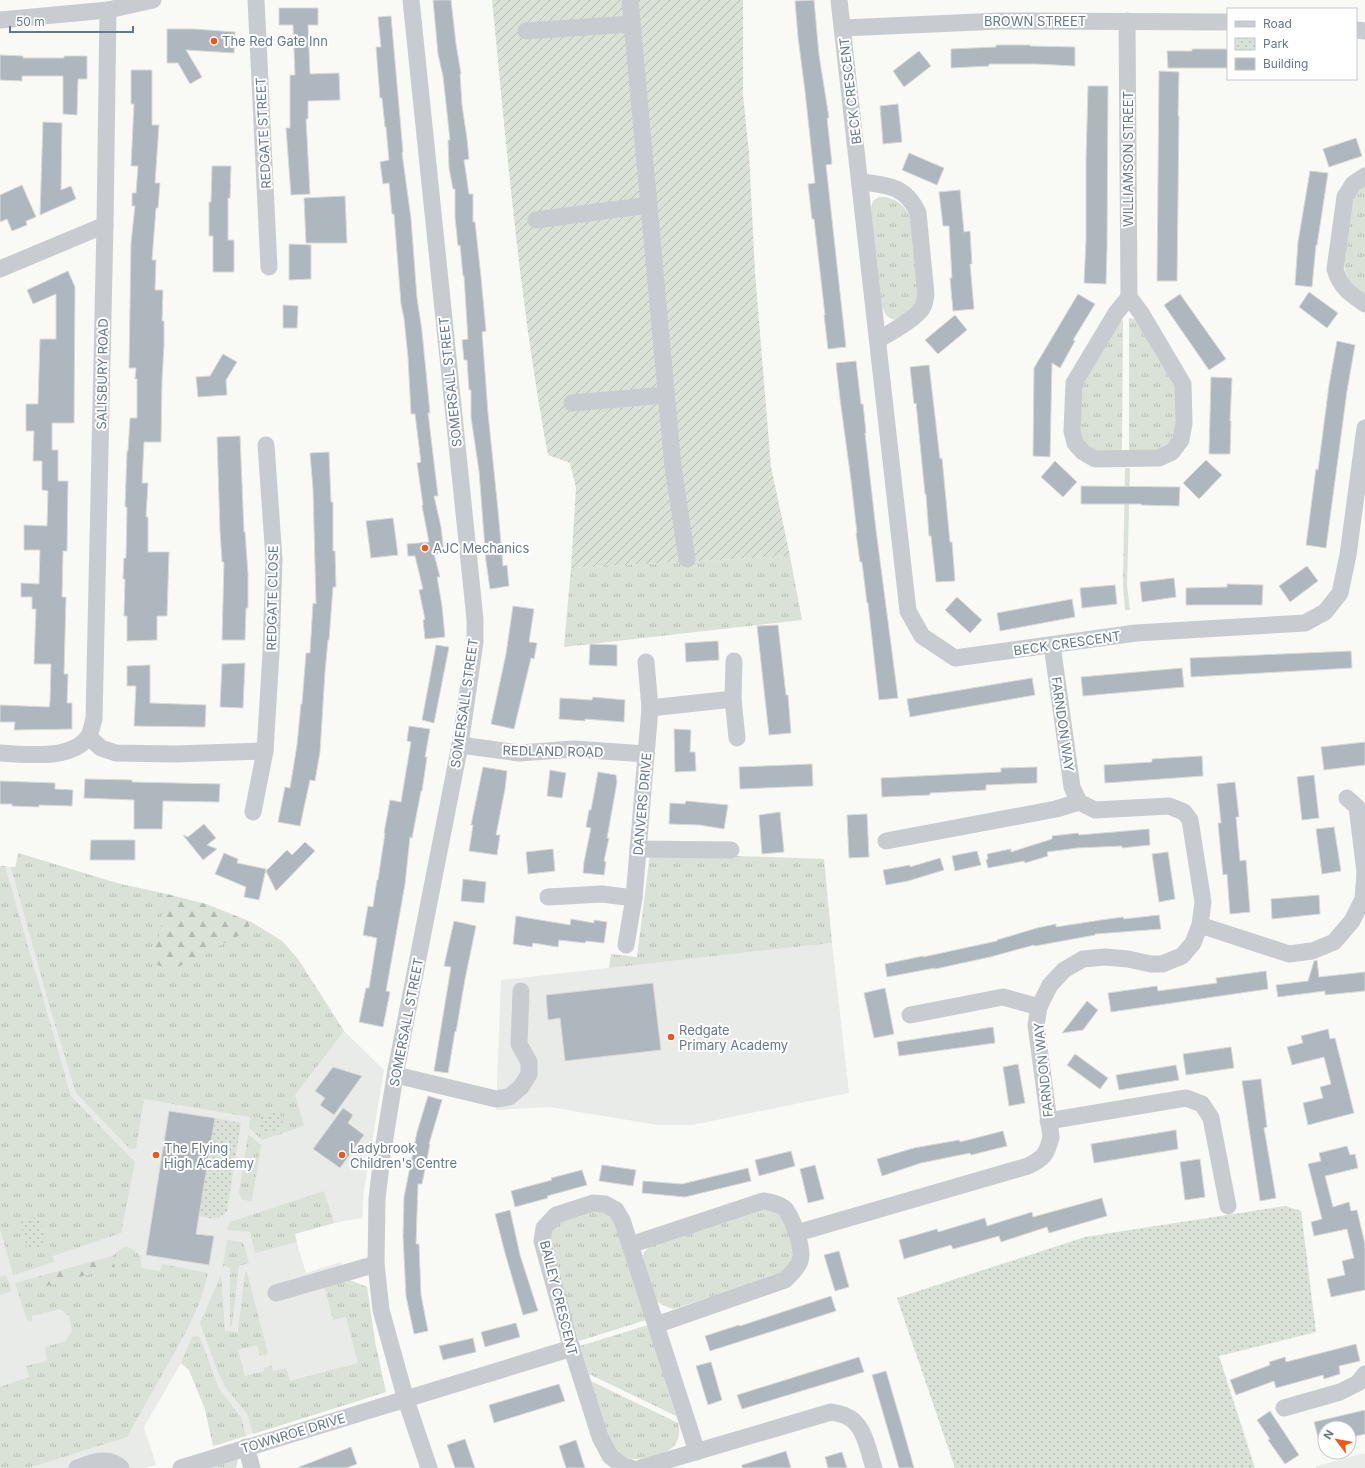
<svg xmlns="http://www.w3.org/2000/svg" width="1365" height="1468" font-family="Inter,sans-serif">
  <defs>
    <pattern id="grass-tufts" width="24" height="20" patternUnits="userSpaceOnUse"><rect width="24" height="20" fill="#dae1d6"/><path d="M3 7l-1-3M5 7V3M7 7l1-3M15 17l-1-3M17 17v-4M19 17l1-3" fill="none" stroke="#b4bbb3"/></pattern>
    <pattern id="forest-firs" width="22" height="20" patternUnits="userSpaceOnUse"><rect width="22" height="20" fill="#dae1d6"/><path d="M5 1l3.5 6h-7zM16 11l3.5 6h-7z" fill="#b4bbb3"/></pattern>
    <pattern id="park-dots" width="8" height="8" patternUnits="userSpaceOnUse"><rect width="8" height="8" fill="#dae1d6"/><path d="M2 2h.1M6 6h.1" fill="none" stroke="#b4bbb3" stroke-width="1.8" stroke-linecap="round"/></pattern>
    <pattern id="garden-furrows" width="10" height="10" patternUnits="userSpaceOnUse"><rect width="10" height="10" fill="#dae1d6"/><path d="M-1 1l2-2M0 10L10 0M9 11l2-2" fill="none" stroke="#b4bbb3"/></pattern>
  </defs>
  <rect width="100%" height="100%" fill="#f9f9f6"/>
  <g fill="#e9ebe9">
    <path d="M18 853 120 884 206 904 251 922 263 929 282 941 298 959 344 1031 384 1070 364 1190 362 1218 334 1223 294 1234 306 1273 341 1262 344 1278 367 1287 375 1342 386 1392 213 1446 205 1409 189 1370 181 1363 144 1427 156 1465 146 1468H0V866L15 867Z"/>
    <path d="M832 943 849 1093 692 1125H658L549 1107 496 1110 501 980Z"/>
    <path d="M1365 1453V1468H1316V1466Z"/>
  </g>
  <g fill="url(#grass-tufts)">
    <path d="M1365 184V295H1363C1356 287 1348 281 1345 270 1341 261 1350 205 1355 196 1357 192 1361 188 1365 184Z"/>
    <path d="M879 197C894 196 903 204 910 216L921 295 914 309 895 320C887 318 884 313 882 306L871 209 873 201Z"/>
    <path d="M1129 318 1135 319 1177 387 1175 436 1161 451 1129 453Z"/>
    <path d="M1123 320 1122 452 1100 453 1082 441 1078 430 1079 389 1119 322Z"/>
    <path d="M1125 468H1130L1127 585 1130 610H1125L1123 585Z"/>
    <path d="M790 556 802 620 564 647 571 568Z"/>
    <path d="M18 853 120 884 163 893 161 933 153 949 246 932 251 922 282 941 298 959 344 1031 295 1095 304 1126 262 1140 249 1128 250 1117 144 1099 136 1148 130 1149 76 1093 50 1008 11 867H16Z"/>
    <path d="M650 853 824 859 832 943 609 968 611 954 637 957Z"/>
    <path d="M0 866H5L71 1096 135 1162 121 1233 53 1256 54 1262 13 1275 0 1229Z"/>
    <path d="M248 1134 261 1145 252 1201 242 1200 239 1193Z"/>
    <path d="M324 1191 334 1223 295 1234 297 1242 255 1253 250 1232 227 1230 230 1222Z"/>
    <path d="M764 1208 775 1211 784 1220 793 1251 792 1264 780 1275 673 1309 662 1305 654 1299 643 1264 644 1252 653 1243Z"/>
    <path d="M595 1209 612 1215 646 1320 579 1341 548 1240 549 1233 560 1220Z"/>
    <path d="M227 1240 243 1242 249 1263 239 1266 232 1326H230V1268L223 1266Z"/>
    <path d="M124 1247C137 1248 142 1256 141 1268L160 1271 162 1264 208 1273C202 1305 185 1334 169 1362 155 1387 141 1412 127 1437L28 1468H0V1387L29 1377 26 1366 47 1361 45 1347 66 1341 72 1331 69 1316 60 1309 32 1316V1321L27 1320 15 1283 37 1277 40 1288 115 1266 112 1256Z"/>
    <path d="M245 1272H247L268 1354 260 1356 257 1345 238 1350 245 1376 264 1371V1368L272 1366 273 1371 286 1368 290 1381 358 1363 346 1317 333 1320 324 1285 344 1278 367 1287 375 1342 386 1392 253 1434 248 1415 226 1388 218 1372 200 1323 221 1275 225 1331 238 1332Z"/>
    <path d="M6 1275 12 1291 0 1295V1277Z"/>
    <path d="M648 1325 676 1416 589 1374 580 1346Z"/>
    <path d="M196 1336 200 1337 219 1389 241 1417 246 1436 213 1446 205 1409 189 1370 181 1363 192 1337Z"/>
    <path d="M591 1381 678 1423C680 1431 680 1439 674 1446 665 1456 632 1464 620 1455 605 1442 597 1401 591 1381Z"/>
    <path d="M230 1459 238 1460 236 1468H202Z"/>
  </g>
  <g fill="url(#forest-firs)">
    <path d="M163 893 206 904 251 922 246 932 172 970 157 965 153 949 161 933Z"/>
    <path d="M112 1256 115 1267 40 1288 37 1277Z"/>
  </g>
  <g fill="url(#park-dots)">
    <path d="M279 1111 284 1127 263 1134 258 1118Z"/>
    <path d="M215 1118 241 1123 227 1211C218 1222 211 1218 199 1216Z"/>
    <path d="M1285 1206 1301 1211 1316 1332 1219 1356 1255 1468H955L897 1298 1085 1237Z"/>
    <path d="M39 1217 47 1245 28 1251 20 1222Z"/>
  </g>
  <path fill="url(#garden-furrows)" d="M492 0H743V95L749 153 755 273 771 467 790 556 571 568 576 488 570 463 548 455C520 305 507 152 492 0Z"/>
  <g fill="#aeb7be" stroke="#dadad8">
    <path d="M433 0H451L456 44 461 74H460L462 105 467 139 469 159 464 160 469 194H473V222H475L481 277 486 331 482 332 488 413 498 510 503 566 507 565 509 586 490 589 486 561 479 471 471 417V390H469L467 360H464L462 340 468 339 464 276H463L460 245 458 246 455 217V189H453L449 168 448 140H450L443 76 438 54Z"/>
    <path d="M814 0 819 55 829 118H827L832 164 826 165 846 347 828 349 824 315H825L814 219H812L808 184 815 183 805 91 798 37 795 1Z"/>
    <path d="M279 8H318V25H308L310 74 339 73 340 100 308 101V119H306L310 194 291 195 286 128H290V75H295L293 25H279Z"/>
    <path d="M391 16 403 152 402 153 411 219 417 298 422 331 430 413H428L438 496H434L441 527 444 553 434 554 440 577H437L442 606 445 637 425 639 423 620 425 619 419 590 423 589 415 556H408L407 544 429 542 422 506 423 505 417 463 421 462 415 414H411L408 357 404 318 401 304 394 214H392L389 183 383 184 380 162 389 160 386 127H385L382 98H380L376 47H381L378 17Z"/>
    <path d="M167 29H194L235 32 234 53 186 50 202 77 190 84 178 63H167Z"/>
    <path d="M996 45H1030V46L1075 47V66L1036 64H989V66L951 68V49L996 47Z"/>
    <path d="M1192 49H1228V68H1168L1167 51H1192Z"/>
    <path d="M919 51 931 66 904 87 893 71Z"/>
    <path d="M0 55 23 56V58H64V56H87V79H78L77 115 63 114V76H22V81L0 80Z"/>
    <path d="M131 70H152V125H159L155 183H160L158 208H156L152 260H156L155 290H163L162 321H164V346L162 380 161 442H144L142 483H148L146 517H148V552H169L167 616H157V640L127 641V616H124L125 579H123L124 558H126L127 507H125L127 451H128L130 418H137V379H135L136 368H129L131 243 135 206H132V193H136L138 166H131L134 104H131Z"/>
    <path d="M1159 71 1179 72 1178 116H1179L1177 281H1157Z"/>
    <path d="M1088 86H1108L1107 249 1106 284 1084 283 1086 240V160Z"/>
    <path d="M898 104 902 142 883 144 880 106Z"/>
    <path d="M43 122 62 123 61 190 71 186 76 199 40 215Z"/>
    <path d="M1356 138 1362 156 1329 167 1323 149Z"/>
    <path d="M909 153 944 168 937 185 902 170Z"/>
    <path d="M212 166H231L230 198H228V240H234V272H213V236H209V202H211Z"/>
    <path d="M1310 171 1328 173 1317 245H1316L1312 287 1295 285 1298 242Z"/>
    <path d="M22 185 36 217 26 221 27 225 12 231 7 219 0 222V195Z"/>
    <path d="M960 190 964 232 970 231 972 264H970L974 309 953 311 950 278H952L949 226H943L939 192Z"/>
    <path d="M345 196 347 243H306L304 198Z"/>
    <path d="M289 244 311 245V279L289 280Z"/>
    <path d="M68 271 75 287 74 423H52V450H58V481H68L67 551H63L62 597H66L64 674H68L67 703H72V729L14 730 15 722H0V705L49 707 50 702 51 664H34L36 609H32V597H21V583L39 584 40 550H24V525L47 526 48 491 42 490V461H33L34 431H26V404H38L40 339H56V294L33 304 27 290Z"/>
    <path d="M1309 292 1338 313 1327 328 1299 307Z"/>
    <path d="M1078 294 1095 304 1073 340 1075 341 1060 368 1052 363 1050 457 1033 456 1034 368Z"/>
    <path d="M1180 294 1226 359 1209 370 1164 305Z"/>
    <path d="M283 305 298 306 297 328H283Z"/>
    <path d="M955 315 967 330 938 354 925 340Z"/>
    <path d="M1337 341 1355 345 1347 391 1326 548 1306 545 1316 469 1318 470 1329 385Z"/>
    <path d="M223 354 237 362 226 380 227 395 198 397 196 377 210 376Z"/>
    <path d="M856 361 861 404H863L866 433H865L876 530 898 698 879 700 868 603H867L862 562H860L856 533H857L851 480 840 399 836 363Z"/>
    <path d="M929 365 940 459 942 458 950 542H952L955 581 936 582 931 536H929L926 494H925L916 403 914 404 910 367Z"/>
    <path d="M1211 377 1232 378 1230 421H1231L1230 454H1209Z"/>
    <path d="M240 436 244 532H245L248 574V608H246L245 640H222L224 562H222L220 531 217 437Z"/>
    <path d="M329 452 331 502H333V551H335L336 587H333L329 640H328L325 672 320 752 315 781 310 780 300 826 278 822 285 787 290 788 297 745 301 704H302L306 653H310L313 603 316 604 313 489 310 453Z"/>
    <path d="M1206 460 1222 475 1199 499 1183 483Z"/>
    <path d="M1055 461 1077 482 1063 497 1041 477Z"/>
    <path d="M1081 486 1180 487 1179 506 1141 505V504H1081Z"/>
    <path d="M393 518 398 555 371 558 366 521Z"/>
    <path d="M1307 566 1318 581 1290 602 1279 586Z"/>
    <path d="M1174 578 1176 597 1142 602 1140 582Z"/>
    <path d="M1227 584 1263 585 1262 605H1186V588L1227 587Z"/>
    <path d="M1115 585 1117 604 1082 608 1080 588Z"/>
    <path d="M957 597 982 620 970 633 945 610Z"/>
    <path d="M1072 599 1075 617 1000 631 997 613Z"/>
    <path d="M513 606 534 609 529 642 537 643 534 659 531 658 514 729 491 724 506 654Z"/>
    <path d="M778 625 786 695H788L791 733 769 735 757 626Z"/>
    <path d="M718 641 719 660 686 662 685 643Z"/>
    <path d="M590 644 617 645V666L589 665Z"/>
    <path d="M436 645 449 647 434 723 422 720Z"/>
    <path d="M1351 651 1352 668 1191 677 1190 658Z"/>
    <path d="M245 663 243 708 220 707 222 664Z"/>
    <path d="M150 665V703L206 705 205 727 134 726 136 686H127V666Z"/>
    <path d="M1182 668 1184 687 1083 696 1081 677Z"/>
    <path d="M1032 678 1035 695 910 717 907 699Z"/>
    <path d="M593 697 625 700 624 722 585 719V721L559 719 560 698 592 700Z"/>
    <path d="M409 726 430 729 425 757H427L422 791H421L412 838 410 837 405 884 386 991 390 992 383 1027 359 1022 366 988H369L377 938 363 935 368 906 373 907 377 880H378L385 833H384L390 800 401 802 411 742 407 741Z"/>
    <path d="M674 729 691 730 690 752H695L696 771 675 772Z"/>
    <path d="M1365 742V765L1324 770 1321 747Z"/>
    <path d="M1202 756 1203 776 1105 783 1104 765 1152 762V759Z"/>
    <path d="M812 764 813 786 740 789 739 767Z"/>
    <path d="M483 767 507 771 505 789 496 835H500L497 855 469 851 473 825H471Z"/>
    <path d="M1037 767V783L986 785V790L930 793V795L882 797 881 778 1001 772V768Z"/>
    <path d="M550 770 566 773 562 798 547 796Z"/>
    <path d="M598 772 616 775 617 782 607 838H609L604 861 606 862 604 875 583 873 584 862 591 828 586 827 589 810H591Z"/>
    <path d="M1314 775 1319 818 1302 820 1297 777Z"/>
    <path d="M85 779 132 780V782L220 784 219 802 163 801 162 829H134V800L84 798Z"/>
    <path d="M0 781 55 783V789L73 790 72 806 39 805V807L12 806V804H0Z"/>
    <path d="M1235 782 1239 817H1236L1240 861 1246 860 1250 912 1230 914 1227 874 1223 875 1218 823H1221L1217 784Z"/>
    <path d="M686 801 728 805 724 829 700 825 669 824 670 803 685 804Z"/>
    <path d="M780 812 784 852 762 854 759 815Z"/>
    <path d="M867 814 869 857 849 858 847 815Z"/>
    <path d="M204 824 216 838 207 845 217 849 203 860 183 835 188 837Z"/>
    <path d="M1334 827 1341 871 1322 874 1316 829Z"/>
    <path d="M1149 829 1150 845 1122 848V846L1077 848 1047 852 1048 856 1025 863 1024 861 988 868 986 860 988 859 987 854 1011 849V852L1052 839V836L1078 833 1079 835Z"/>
    <path d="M91 840H135V860H90Z"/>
    <path d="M305 842 315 851 276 891 266 871 287 850 292 855Z"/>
    <path d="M553 849 555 871 528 874 526 852Z"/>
    <path d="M977 851 981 865 955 871 952 856Z"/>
    <path d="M1168 852 1175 899 1159 902 1152 854Z"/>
    <path d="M224 853 238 859 237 863 266 869 259 900 244 897 246 887 215 874Z"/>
    <path d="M940 858 944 870 908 881 886 885 883 870 910 865V867Z"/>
    <path d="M463 879 486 882 484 903 461 901Z"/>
    <path d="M1319 895 1320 914 1272 919 1271 899Z"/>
    <path d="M1159 915 1161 929 1095 934V935L1035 946 1034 945 990 957 935 969V968L887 977 885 964 923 956V957L997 941V940L1037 928 1056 924V927L1101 920 1123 917 1124 919Z"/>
    <path d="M516 916 570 925 571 919 594 923V920L607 922 604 943 586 941 585 943 559 940 558 947 533 943 532 947 513 944Z"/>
    <path d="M454 921 476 926 465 979 456 1032 455 1031 448 1073 434 1071 451 967 444 966Z"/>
    <path d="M1317 960 1319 977 1365 972V991L1325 995V991L1278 997 1276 985 1308 981 1314 961Z"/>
    <path d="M1266 971 1268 989 1111 1012 1108 993 1157 986 1158 991 1217 983 1216 978Z"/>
    <path d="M653 983 661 1050 565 1061 560 1018 548 1020 546 995Z"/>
    <path d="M885 988 894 1034 874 1038 864 993Z"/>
    <path d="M1087 1001 1098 1010 1083 1030 1062 1033Z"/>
    <path d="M993 1027 995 1043 899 1056 897 1042Z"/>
    <path d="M1328 1029 1330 1039 1335 1038 1354 1113 1308 1125 1303 1103 1323 1098 1320 1087 1331 1084 1324 1057 1292 1065 1287 1047 1303 1043 1301 1036Z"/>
    <path d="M1231 1047 1234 1068 1186 1075 1183 1054Z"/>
    <path d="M1075 1054 1108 1078 1100 1089 1067 1065Z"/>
    <path d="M1018 1064 1025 1103 1009 1106 1003 1067Z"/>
    <path d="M1176 1065 1179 1080 1119 1090 1116 1075Z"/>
    <path d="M333 1067 362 1076 334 1115 320 1105 325 1098 315 1091Z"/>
    <path d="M1261 1079 1267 1127 1264 1128 1276 1198 1260 1201 1242 1081Z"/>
    <path d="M428 1096 442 1100 429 1144H430L422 1184H418L416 1244H419L421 1295 428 1331 414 1334 406 1296 403 1236 404 1197 417 1132Z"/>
    <path d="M343 1108 353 1115 348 1123 364 1135 340 1168 313 1149Z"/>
    <path d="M169 1111 215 1118 196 1234 214 1236 209 1265 146 1255Z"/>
    <path d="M1176 1130 1178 1149 1094 1163 1091 1144Z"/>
    <path d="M1003 1131 1007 1146 971 1155 970 1153 921 1163 882 1176 877 1159 914 1148 959 1140 960 1142Z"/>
    <path d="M1347 1146 1350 1155 1355 1154 1358 1168 1325 1176 1333 1207 1349 1202 1351 1211 1357 1210 1365 1244V1290L1331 1297 1327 1279 1345 1275 1342 1261 1354 1258 1347 1229 1314 1236 1311 1222 1322 1219 1308 1164 1321 1161 1319 1153Z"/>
    <path d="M791 1151 795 1166 759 1176 755 1160Z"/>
    <path d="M1200 1159 1205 1197 1185 1200 1180 1162Z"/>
    <path d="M602 1165 636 1170 633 1186 599 1181Z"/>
    <path d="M815 1165 824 1199 808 1203 800 1169Z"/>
    <path d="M748 1168 751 1181 685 1197 642 1193 643 1181 682 1184Z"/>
    <path d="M582 1170 587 1185 547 1196 548 1198 515 1207 511 1191 552 1180 551 1178Z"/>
    <path d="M1102 1198 1107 1216 1049 1233 1047 1227 1001 1242 999 1236 953 1249 951 1245 904 1259 899 1240 937 1229 938 1232 985 1218 987 1226 1032 1212 1033 1217Z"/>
    <path d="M510 1210 520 1255 538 1311 523 1315 505 1253 495 1214Z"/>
    <path d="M839 1251 849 1287 835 1291 824 1255Z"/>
    <path d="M831 1296 836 1311 710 1351 705 1336 739 1325 740 1326Z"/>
    <path d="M516 1323 520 1337 485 1347 481 1332Z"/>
    <path d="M473 1338 476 1352 443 1360 439 1346Z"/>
    <path d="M1356 1344 1360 1361 1339 1366 1340 1374 1324 1379 1323 1375 1276 1388 1274 1381 1236 1395 1230 1380 1270 1365 1269 1362 1285 1357 1286 1362Z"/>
    <path d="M859 1357 864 1372 742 1409 737 1395Z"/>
    <path d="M711 1362 722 1400 708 1405 696 1366Z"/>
    <path d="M886 1371 903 1429 914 1468H899L872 1375Z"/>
    <path d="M559 1384 565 1401 494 1423 489 1405Z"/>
    <path d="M1365 1410V1434L1349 1438V1428H1325V1444L1320 1445 1314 1422Z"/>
    <path d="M1270 1411 1299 1455 1285 1464 1268 1440 1270 1439 1257 1420Z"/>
    <path d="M465 1439 475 1468H455L447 1445Z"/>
    <path d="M576 1440 585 1468H566L559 1446Z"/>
    <path d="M351 1447 357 1464 346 1468H299V1467Z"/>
    <path d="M786 1451 791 1468H742V1465Z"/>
    <path d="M842 1452 847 1468H828L825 1457Z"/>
  </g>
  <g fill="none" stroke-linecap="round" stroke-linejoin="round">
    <g stroke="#c8ccd0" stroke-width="17">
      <path d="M256 0 269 267"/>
      <path d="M411 0 475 619V642L460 745 396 1070 382 1156 377 1199 376 1264 381 1310 406 1400 429 1468"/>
      <path d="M630 0 673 467 687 559"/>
      <path d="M839 0 908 611 922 636 955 658 1136 633 1305 623 1325 612 1340 593 1348 555 1365 428"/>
      <path d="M0 20 108 10 153 0"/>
      <path d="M1127 21 1129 297 1141 313 1183 384 1184 423 1181 440 1172 452 1159 458 1095 459 1083 452 1075 443 1072 431 1074 383 1116 313 1129 297"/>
      <path d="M843 28 1000 21 1228 22"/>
      <path d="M1356 30 1365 31"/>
      <path d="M526 31 632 24"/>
      <path d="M1365 176 1353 184 1345 197 1335 269C1340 287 1350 294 1365 304"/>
      <path d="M861 182C888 185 906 186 918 213L926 294C925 301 924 308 919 312 909 323 891 332 878 340"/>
      <path d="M536 220 649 205"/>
      <path d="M0 269 105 225"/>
      <path d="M572 403 666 395"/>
      <path d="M734 661 733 699 737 738"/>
      <path d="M650 708 733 699"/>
      <path d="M89 737 101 748 116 753 175 754 265 751"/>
      <path d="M460 745 519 753 574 749 646 754"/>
      <path d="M0 753C26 754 71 761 88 737 91 733 92 725 94 719L105 225 108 10"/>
      <path d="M1347 798 1357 807 1365 872"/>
      <path d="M253 812 265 751 271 653 274 559 266 445"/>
      <path d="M886 841 1056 809 1079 802"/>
      <path d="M638 849 731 850"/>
      <path d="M548 897 602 894 634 898"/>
      <path d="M1200 925 1289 954 1312 951 1334 942 1352 921 1363 899 1365 873"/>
      <path d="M626 945 634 898 650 708 646 662"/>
      <path d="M910 1015 1003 997 1039 1007"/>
      <path d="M396 1075 496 1099 509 1097 521 1087 529 1074V1062L519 1044 521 991"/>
      <path d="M1048 1121 1186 1098 1202 1104 1211 1118 1228 1206"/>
      <path d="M797 1233 1028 1166C1044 1158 1047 1154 1051 1137L1036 1025 1039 1007 1050 985 1064 970 1083 959 1105 957 1128 959 1151 964H1162L1182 956 1193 943 1200 925 1203 902 1190 820 1184 812 1169 806 1095 810 1079 802 1072 787 1052 645"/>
      <path d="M630 1245 763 1201C771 1202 781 1204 786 1210 793 1220 804 1249 800 1261 797 1269 791 1274 785 1280L656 1325"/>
      <path d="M276 1293 376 1264"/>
      <path d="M1284 1408 1340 1392 1358 1383 1365 1374"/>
      <path d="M246 1447 252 1468"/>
      <path d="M77 1468C91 1463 108 1455 121 1468"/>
      <path d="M181 1468 572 1348"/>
      <path d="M631 1468 623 1466 610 1456 600 1437 571 1346 542 1241 544 1228 556 1215 593 1203 605 1204 616 1210 622 1220 697 1452"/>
      <path d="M641 1468 831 1412C836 1413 842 1414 846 1416 865 1424 868 1451 874 1468"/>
    </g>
  </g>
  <g fill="#f4561a" stroke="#fff" stroke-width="1.5">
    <circle cx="214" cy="41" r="4"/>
    <circle cx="425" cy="548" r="4"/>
    <circle cx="671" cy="1037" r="4"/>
    <circle cx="156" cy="1155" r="4"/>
    <circle cx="342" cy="1155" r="4"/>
  </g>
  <g text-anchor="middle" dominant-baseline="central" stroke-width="4" stroke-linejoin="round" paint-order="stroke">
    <g font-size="13" fill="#65788a" stroke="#fff">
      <text x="1035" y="21">BROWN STREET</text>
      <text transform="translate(850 91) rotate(-97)">BECK CRESCENT</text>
      <text transform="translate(263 133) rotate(-93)">REDGATE STREET</text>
      <text transform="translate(1128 159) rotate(-90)">WILLIAMSON STREET</text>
      <text transform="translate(102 374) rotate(-89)">SALISBURY ROAD</text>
      <text transform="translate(450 382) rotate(-96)">SOMERSALL STREET</text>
      <text transform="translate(272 598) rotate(-89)">REDGATE CLOSE</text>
      <text transform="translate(1067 643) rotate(-8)">BECK CRESCENT</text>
      <text transform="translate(464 703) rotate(-82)">SOMERSALL STREET</text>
      <text transform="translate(1063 724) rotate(82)">FARNDON WAY</text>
      <text transform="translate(553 751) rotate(1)">REDLAND ROAD</text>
      <text transform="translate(642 804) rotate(-85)">DANVERS DRIVE</text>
      <text transform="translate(406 1022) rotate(-79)">SOMERSALL STREET</text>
      <text transform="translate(1043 1070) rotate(-96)">FARNDON WAY</text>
      <text transform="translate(559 1298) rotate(76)">BAILEY CRESCENT</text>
      <text transform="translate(293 1433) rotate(-17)">TOWNROE DRIVE</text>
    </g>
    <g font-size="13" fill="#65788a" stroke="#fff" text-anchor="start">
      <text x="222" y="41">The Red Gate Inn</text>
      <text x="433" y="548">AJC Mechanics</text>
      <text x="679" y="1030">Redgate<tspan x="679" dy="15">Primary Academy</tspan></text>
      <text x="164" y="1148">The Flying<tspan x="164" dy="15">High Academy</tspan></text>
      <text x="350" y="1148">Ladybrook<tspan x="350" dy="15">Children's Centre</tspan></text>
    </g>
  </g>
  <rect x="1227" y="8" width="130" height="72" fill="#ffffff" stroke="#c1c9d0"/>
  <rect x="1235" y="21" width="20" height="6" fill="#c8ccd0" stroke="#c1c9d0"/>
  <text x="1263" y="28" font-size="12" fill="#65788a">Road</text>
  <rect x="1235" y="38" width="20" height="12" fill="url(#park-dots)" stroke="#c1c9d0"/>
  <text x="1263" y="48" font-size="12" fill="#65788a">Park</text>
  <rect x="1235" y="58" width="20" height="12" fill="#aeb7be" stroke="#c1c9d0"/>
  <text x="1263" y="68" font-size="12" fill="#65788a">Building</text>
  <g transform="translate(1337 1440) rotate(302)"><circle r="19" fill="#ffffff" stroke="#c1c9d0"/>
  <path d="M0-3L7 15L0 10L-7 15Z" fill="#f4561a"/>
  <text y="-6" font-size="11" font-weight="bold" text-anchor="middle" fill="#65788a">N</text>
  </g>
  <path d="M10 26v6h123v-6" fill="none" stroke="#65788a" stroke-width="2"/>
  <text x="16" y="26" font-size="12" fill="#65788a" stroke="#ffffff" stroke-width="3" paint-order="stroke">50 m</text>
</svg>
